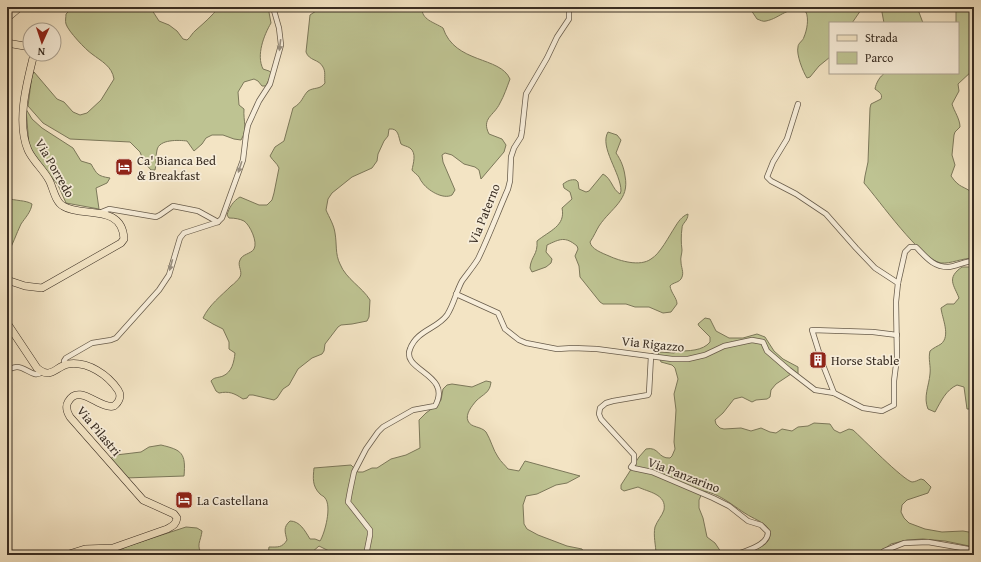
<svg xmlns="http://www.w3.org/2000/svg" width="981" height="562" font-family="'Gentium Book Plus',serif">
  <rect width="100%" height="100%" fill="#f3e4c4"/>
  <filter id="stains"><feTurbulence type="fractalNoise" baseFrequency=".005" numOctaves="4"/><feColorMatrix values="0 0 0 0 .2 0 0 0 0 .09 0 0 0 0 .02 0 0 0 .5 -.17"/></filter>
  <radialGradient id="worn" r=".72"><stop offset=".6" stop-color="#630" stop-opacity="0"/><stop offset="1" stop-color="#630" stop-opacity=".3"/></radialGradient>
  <g fill="#bec392" stroke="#7c785a">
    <path d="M73 7H150L159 21 169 25 177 31 183 39 187 40C191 37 192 33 196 30 204 23 212 16 219 7H268L271 23C264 35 256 55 263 69L269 71 272 73 266 86H262L258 81 254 79 244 82 238 92 239 105 244 109C243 121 248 129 241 140L234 139 223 135H212L206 138 202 144 194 151 187 141C179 140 159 139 157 150 155 157 157 164 155 170H151L144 162 140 152 130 142 70 139 43 123 28 106 32 75 34 72 57 99 64 102 73 112 80 115 87 113 101 100 114 79C112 66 101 61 92 54 86 50 68 31 66 24 65 21 66 17 66 14Z"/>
    <path d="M322 7H422C421 20 434 22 443 28 455 64 500 56 510 79 507 87 504 96 500 103 494 116 481 118 489 134L502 139 506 145 504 152 481 179 479 170 475 167 464 164 452 155 445 153 442 155 443 162 455 190 452 195C443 200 427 190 422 182 420 180 420 178 419 177 417 174 414 173 412 170 413 164 417 153 410 148 407 146 404 146 401 144 398 136 399 128 389 129L388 136 384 141 378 154 377 161 372 168 352 177 332 193 328 199 326 210C329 217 334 225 335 233 337 244 335 254 340 264 346 279 362 287 370 300L369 317 367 321 352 324 341 325 338 327 325 344 324 351 322 354 312 358 298 369 289 385 283 389 277 398 274 400 253 395H249L247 398 243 399C234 393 229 391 219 393L216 391 211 381C214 377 218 378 223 376 232 372 234 362 235 353L229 349V342L223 329 213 324 203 318C209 305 221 296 231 286 234 284 238 280 240 277 243 271 237 266 240 260 242 254 251 254 254 249 258 242 250 225 244 221 240 219 235 218 229 218L227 215C229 208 233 201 240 197L259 205H267L272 200 274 193 279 168C277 163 273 161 270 156L275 147 284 141 293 108C303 102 302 97 308 91 314 87 320 90 325 83 324 77 326 72 323 67 319 59 309 61 306 52L310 15Z"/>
    <path d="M749 7H863L852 23H830V57L819 66 810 77 807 78C803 72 796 54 798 47 798 43 803 41 804 37 807 30 809 19 806 12 787 5 781 18 766 21 763 22 760 20 757 19Z"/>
    <path d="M881 7H917L923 23H884Z"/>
    <path d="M958 7H966L974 12V37L973 42 974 44 973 70 958 84 959 91 952 104C954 111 960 119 960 127L955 132 954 135 952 155 955 165 951 176C960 189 963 185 974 194V258C962 258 951 264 941 263 921 260 879 200 864 183L865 176 868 162 870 108 871 104 881 99C883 94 879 92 875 89 876 83 880 76 885 73H958V23H956V9Z"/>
    <path d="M26 109 32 119 42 128 73 148 81 161 91 164C97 174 97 176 110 178L107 183 96 188 99 209 66 203 58 185 35 157 29 145Z"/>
    <path d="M608 132 617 135 621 140 616 153C621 160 624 168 625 176 630 200 611 208 599 226 596 231 594 236 590 242 591 249 602 253 609 256 620 261 640 267 651 259 660 254 669 236 675 227 678 222 682 216 688 214 688 221 682 223 682 228 681 235 681 243 682 250 682 254 680 258 681 262 681 267 684 272 682 277 680 283 673 282 670 286 671 293 677 298 677 304L671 312 663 313 649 307H635L626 304H603L600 302 580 277 579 266 575 256 578 249 577 246C565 236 560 239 547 245L546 252 552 259 551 263 546 267 532 272 530 268C531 256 538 255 537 241 549 231 566 226 562 208L572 199 570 192 564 188 563 184C567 181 571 179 576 180L578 182 579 189 586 192 589 191 603 174C612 179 612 189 620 194L621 191C621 173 599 147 608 132Z"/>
    <path d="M7 198C15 201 26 200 32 204 31 212 25 218 21 224 16 234 13 245 7 254Z"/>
    <path d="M962 267H974V409H967L964 387 957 385C946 390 941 401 935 412L928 409C923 397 929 386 930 374 931 366 928 359 930 351 933 348 938 346 941 344 951 336 942 318 941 308L947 304H954L959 298C954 285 946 278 962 267Z"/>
    <path d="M705 318 710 319 716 331 729 338H743L757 334 765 337 774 351 783 359 798 367V374H791L776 384 771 390 770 397 767 399 756 400 752 402 742 397 734 399 723 413 715 420 716 424 720 428 724 429 741 428 751 431 761 428 770 432 776 433 782 429 792 431 798 427 808 426 814 423 830 424 834 430 840 433 849 429 853 430C862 438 903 480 912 482 915 482 918 480 921 479L924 480 931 487 928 493 907 500 902 505 901 512 904 518 909 523 925 529 942 532 963 531 974 533V547L945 541 923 539 907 540 891 544 876 555H776L773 551 765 552 758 555H744L743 553C753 550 769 547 770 535 770 531 768 527 765 525 759 520 750 517 743 512 731 504 718 493 703 491L699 500V508L703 518 707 537 715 543 723 555H656C656 545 653 536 655 527 657 521 662 516 664 510 667 494 648 492 638 487L624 491 621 489V485L639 457 646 449C659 446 658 459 670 458L672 456 675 449 674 442 676 410 674 394 678 379 675 368 672 365 661 362 658 355 659 352 674 353 677 351C688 351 703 351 710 342V337L699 326 698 324Z"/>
    <path d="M486 381 491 382C490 393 483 394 476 401 472 406 465 414 468 421 471 428 481 426 486 432 491 440 493 450 498 457 501 462 505 465 508 469L519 471 525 461 580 476 567 483 556 485 537 494 526 496 523 505 524 524 527 529 538 535 567 546 582 549 585 555H337L319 546 311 553 305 555H268L269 547C278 547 282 548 287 540 285 532 283 527 290 521 300 521 305 531 310 539H315L320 541C325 533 332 506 325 498 324 496 322 496 320 494 312 486 313 478 314 468L351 465 358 472H363L372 468H377L391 459 406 455 420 448 419 420 426 413 438 404 441 400 443 389 447 385 452 384 472 387Z"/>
    <path d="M161 445C182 450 186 453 184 476L125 478 110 459 116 455 141 452 149 447Z"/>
    <path d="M186 527 197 528 202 531C201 541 195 546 203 555H109L128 546Z"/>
  </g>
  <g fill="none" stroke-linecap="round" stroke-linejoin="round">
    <defs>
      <g id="street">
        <path d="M798 104 787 139 773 162 767 177 771 181 796 194 826 214 856 248 875 268 898 283"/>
        <path d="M99 213 109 209 156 217 160 215 173 206 198 211 218 222"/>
        <path d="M456 294 498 313 505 329 519 340 526 343 557 349 573 348 597 349 672 359H688L705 355 724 346 752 340 763 342 767 351 789 370 815 390 834 393 863 408 882 411 894 405V381L897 357 896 302 898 283 905 252 910 247H916C926 257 933 267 948 267 957 266 965 261 974 261"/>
        <path d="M651 356 649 393 648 395 613 401 606 403 600 408 599 414 601 419 634 455V463L631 467 633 468 652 472 713 498 729 506 748 521 761 525 768 532C768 546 746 550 736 555"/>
        <path d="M65 365 64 361 66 358 92 343 111 340 116 338 159 290 169 275 180 238 184 233 218 222 222 218 243 160 246 135 248 125 259 101 270 84 281 45 279 28 273 7"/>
        <path d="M7 370C10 369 14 367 17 367 26 367 34 379 42 372"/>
        <path d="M834 393 823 365 812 330 873 332 897 335"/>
        <path d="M366 555 370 535V530L348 502 350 491 354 472 366 449 378 432 383 427 413 410 435 406C453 374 401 371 410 349 417 330 437 329 447 315 454 304 456 292 462 281 467 274 473 267 478 259 489 236 498 212 508 189L510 181 511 157 514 148 521 137 522 131 526 94 547 58 557 37 569 19V7"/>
        <path d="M879 555 884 551 904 543 928 542 968 549 974 554"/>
      </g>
      <g id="primary">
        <path d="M7 18 20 7"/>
        <path d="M7 43 30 47"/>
        <path d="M7 280 25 286 42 288 121 243 124 239C122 203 82 218 63 206 55 202 53 187 49 180 43 169 33 161 28 150 16 122 27 82 34 54"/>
        <path d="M7 323 37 368C51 380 55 367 68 364 88 361 108 375 118 390 122 396 119 402 114 406 100 410 79 382 68 402 65 407 67 412 70 417L143 500 174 514 177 518C176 525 172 526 167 529L113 548 85 549 66 555"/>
      </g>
    </defs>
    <use href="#street" stroke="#685c4b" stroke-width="6"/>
    <use href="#primary" stroke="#3a2e23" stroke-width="8"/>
    <use href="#street" stroke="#f7edd9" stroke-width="4.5"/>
    <use href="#primary" stroke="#f3e4c4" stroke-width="7"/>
  </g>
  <defs><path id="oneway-solid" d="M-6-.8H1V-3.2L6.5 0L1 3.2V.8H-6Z"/></defs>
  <g fill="#988e7e">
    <use href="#oneway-solid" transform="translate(280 45) rotate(97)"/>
    <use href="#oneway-solid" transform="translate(240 167) rotate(108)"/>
    <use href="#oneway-solid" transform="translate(171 265) rotate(105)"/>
  </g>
  <defs>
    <symbol id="hotel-square" viewBox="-11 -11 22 22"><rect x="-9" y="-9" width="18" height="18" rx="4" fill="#8f2418" stroke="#f7edd9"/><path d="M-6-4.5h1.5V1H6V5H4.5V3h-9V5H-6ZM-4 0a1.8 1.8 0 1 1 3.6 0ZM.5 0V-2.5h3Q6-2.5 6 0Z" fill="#fff"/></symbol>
    <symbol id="building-square" viewBox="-11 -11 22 22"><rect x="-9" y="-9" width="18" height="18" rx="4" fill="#8f2418" stroke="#f7edd9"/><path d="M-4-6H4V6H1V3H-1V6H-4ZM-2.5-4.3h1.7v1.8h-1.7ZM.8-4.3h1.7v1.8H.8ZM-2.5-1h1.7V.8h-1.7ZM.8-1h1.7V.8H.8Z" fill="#fff"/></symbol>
  </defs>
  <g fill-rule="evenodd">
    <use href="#hotel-square" x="114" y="157" width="20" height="20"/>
    <use href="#building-square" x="808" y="350" width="20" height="20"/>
    <use href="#hotel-square" x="174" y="490" width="20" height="20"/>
  </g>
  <g text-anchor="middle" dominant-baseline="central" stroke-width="3.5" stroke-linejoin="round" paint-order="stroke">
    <g font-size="13" fill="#3a2e23" stroke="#f7edd9" text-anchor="start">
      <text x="137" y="160">Ca' Bianca Bed<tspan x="137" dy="15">&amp; Breakfast</tspan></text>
      <text x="831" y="360">Horse Stable</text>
      <text x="197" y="500">La Castellana</text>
    </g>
    <g font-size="13" fill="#3a2e23" stroke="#f7edd9">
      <text transform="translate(55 168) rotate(60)">Via Porredo</text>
      <text transform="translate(484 214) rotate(-68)">Via Paterno</text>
      <text transform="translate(653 344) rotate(6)">Via Rigazzo</text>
      <text transform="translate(99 431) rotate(50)">Via Pilastri</text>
      <text transform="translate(684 475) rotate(21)">Via Panzarino</text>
    </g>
  </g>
  <rect width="981" height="562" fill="none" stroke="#f3e4c4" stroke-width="24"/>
  <rect x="8" y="8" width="965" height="546" fill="none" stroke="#3a2e23" stroke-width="2"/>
  <rect x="12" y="12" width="957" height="538" fill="none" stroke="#3a2e23"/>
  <rect x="829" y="22" width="130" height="52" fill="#f7edd9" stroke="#aba190"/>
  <rect x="837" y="35" width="20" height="6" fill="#f3e4c4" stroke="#aba190"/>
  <text x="865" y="42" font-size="12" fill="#3a2e23">Strada</text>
  <rect x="837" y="52" width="20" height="12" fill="#bec392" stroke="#aba190"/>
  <text x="865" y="62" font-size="12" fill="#3a2e23">Parco</text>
  <g transform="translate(42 42) rotate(183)"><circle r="19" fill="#f7edd9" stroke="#aba190"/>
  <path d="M0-3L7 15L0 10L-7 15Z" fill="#8f2418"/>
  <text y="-6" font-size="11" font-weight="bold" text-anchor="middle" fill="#3a2e23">N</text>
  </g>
  <rect width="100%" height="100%" filter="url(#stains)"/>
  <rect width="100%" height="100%" fill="url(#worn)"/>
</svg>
